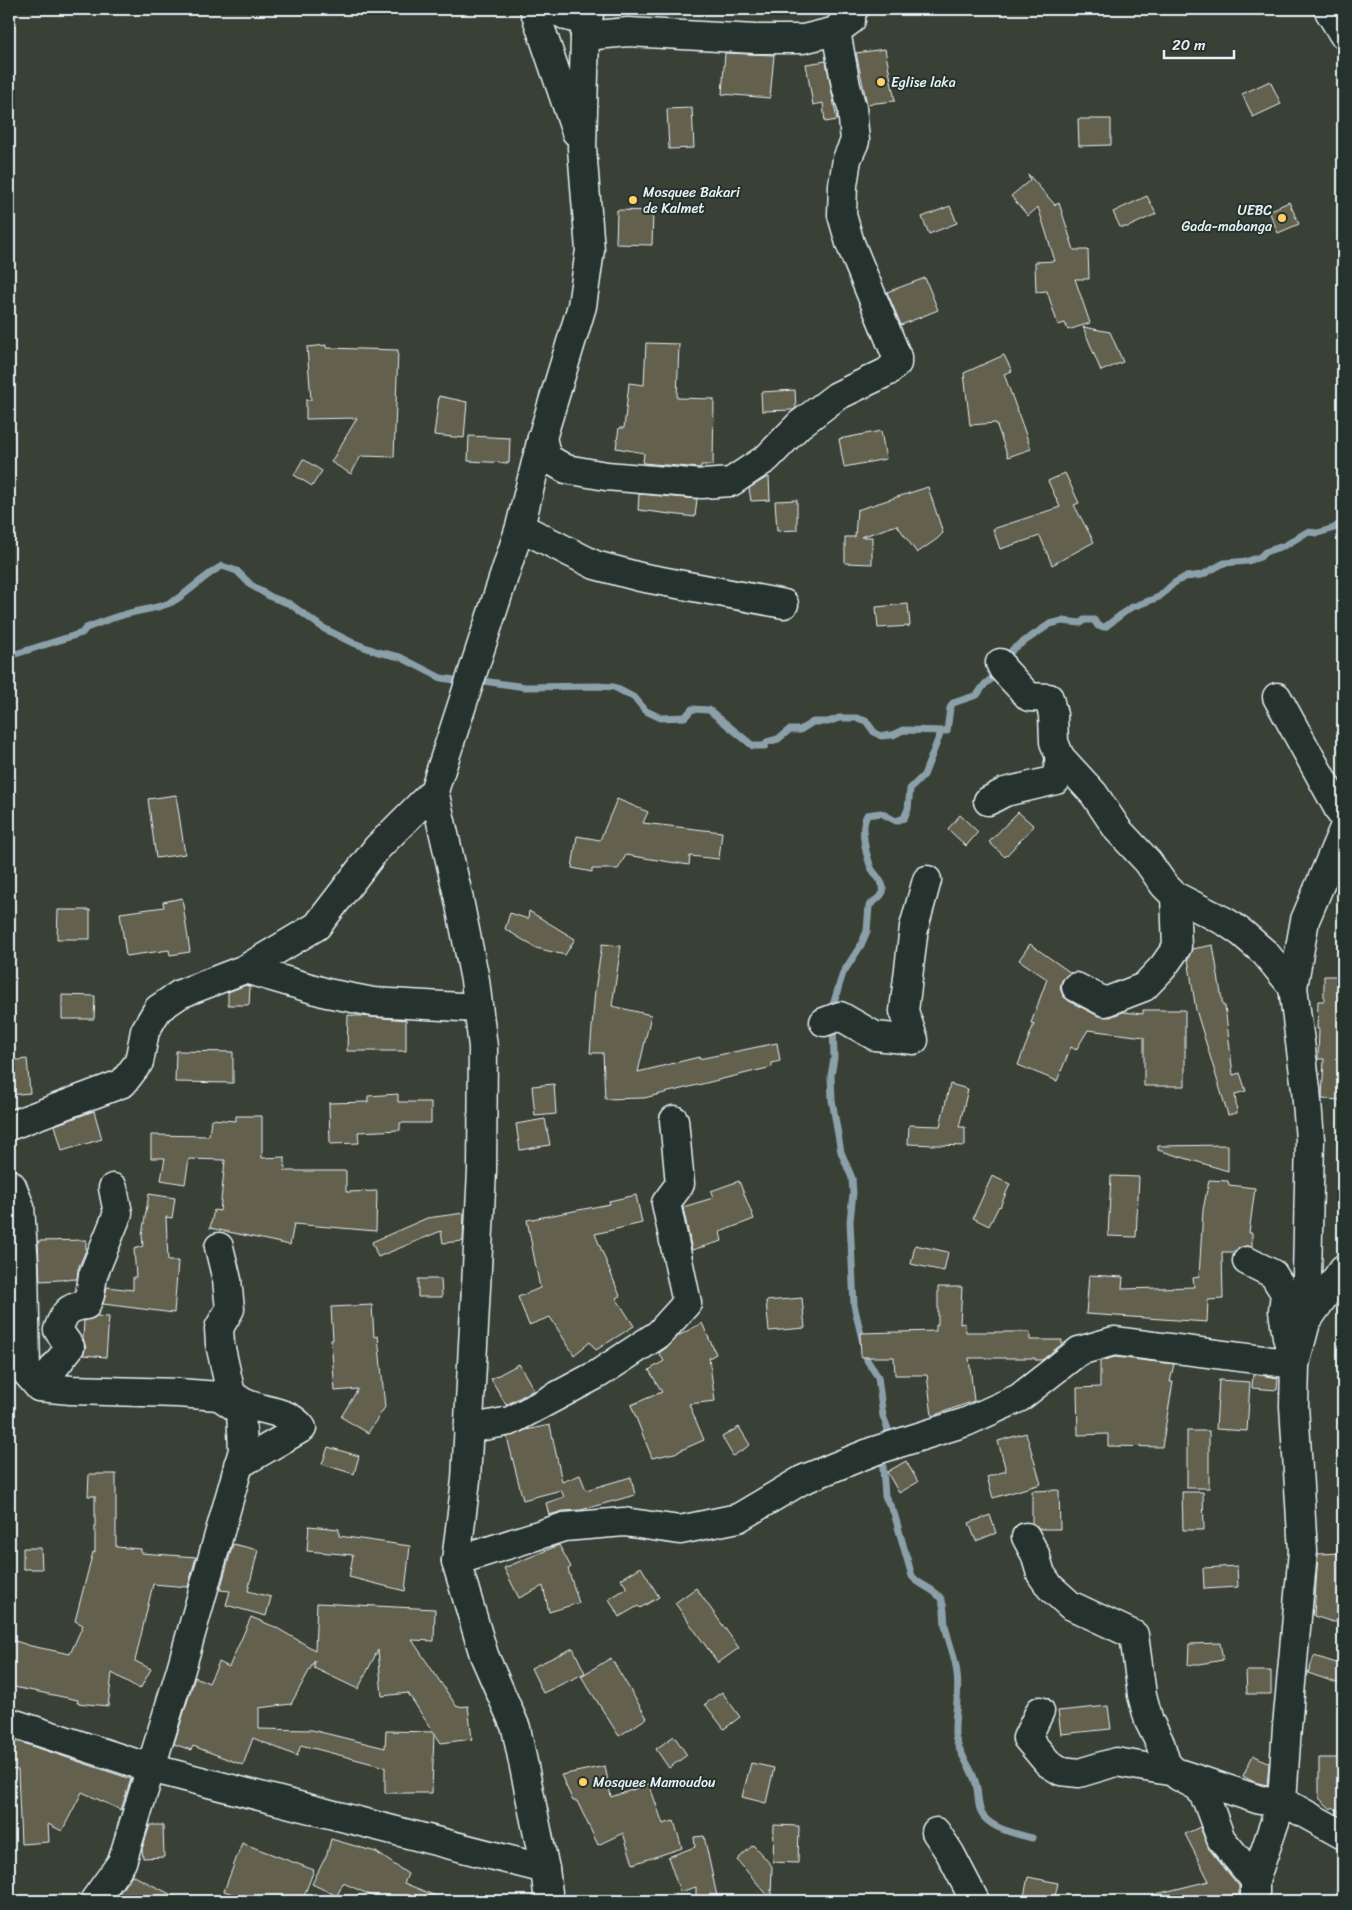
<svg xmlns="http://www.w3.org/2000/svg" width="1352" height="1910" font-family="Sriracha,sans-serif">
  <rect width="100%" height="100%" fill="#394137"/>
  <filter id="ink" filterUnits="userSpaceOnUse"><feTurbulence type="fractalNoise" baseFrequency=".02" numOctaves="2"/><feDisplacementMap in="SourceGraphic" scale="10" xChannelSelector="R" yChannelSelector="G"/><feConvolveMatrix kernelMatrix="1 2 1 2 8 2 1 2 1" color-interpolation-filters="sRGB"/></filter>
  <g filter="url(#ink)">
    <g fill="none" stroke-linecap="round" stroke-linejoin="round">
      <g stroke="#8ca0a9" stroke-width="7">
        <path d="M9 656 82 633 86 628C98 624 110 618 123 615 139 610 157 609 172 602 190 592 203 576 222 566L237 571 251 585 271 597 290 604 323 628 351 642 378 652 400 657 441 678 463 681"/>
        <path d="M1005 661 1013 649 1050 624 1062 621 1081 623 1084 620H1094L1098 626 1105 627 1130 608 1159 597 1174 583 1185 577 1202 575 1224 563 1248 561 1260 557 1265 552 1286 545 1307 532 1318 533 1334 528 1343 522"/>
        <path d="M476 680 525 687 597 686 614 687 635 698 646 711 661 718 685 717 692 709 709 710 753 746H765L767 742 778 739 789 730H800L813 722H828L839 718H857L866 721 874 732 881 736 893 735 903 730 947 731 950 708 953 703 977 695 985 684 999 673"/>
        <path d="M833 1012V1005L843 973 861 945 867 931 869 906C873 901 881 898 883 892 886 883 872 873 870 865 865 851 860 828 867 815L881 813 896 821 904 818 908 809 910 789 924 775 941 732"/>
        <path d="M833 1025 834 1058 831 1076 832 1100 841 1152 852 1178 853 1193 850 1221 854 1305 867 1360 878 1377 883 1416 888 1429 884 1441"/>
        <path d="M882 1454 885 1496 894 1513 912 1576C919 1586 935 1588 941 1599 946 1608 943 1619 946 1629 949 1644 956 1658 957 1674 960 1694 954 1714 955 1735 957 1752 972 1767 976 1784 979 1794 977 1810 984 1817 995 1830 1017 1834 1032 1838"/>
      </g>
    </g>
    <g fill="#64614e" stroke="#e8f1f8" fill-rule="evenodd">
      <path d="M885 49 895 101 867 104 856 53Z"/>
      <path d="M725 53 774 55 770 98 722 94Z"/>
      <path d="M826 61 837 120 825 122 823 103 813 105 806 64Z"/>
      <path d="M1270 81 1281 104 1253 117 1242 94Z"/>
      <path d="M692 108 694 148 669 149 667 109Z"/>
      <path d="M1078 119H1111V145L1079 146Z"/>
      <path d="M1028 174 1055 205 1059 203 1074 250H1088L1089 279H1075L1090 323 1068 330 1065 323 1058 325 1047 291 1036 292 1035 262 1055 261 1038 207 1028 216 1011 196 1030 180Z"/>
      <path d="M1147 196 1156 214 1128 227H1120L1113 212Z"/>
      <path d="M1289 202 1299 224 1278 233 1269 211Z"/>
      <path d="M950 206 957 223 929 234 922 217Z"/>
      <path d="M617 210 653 211 652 245 616 244Z"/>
      <path d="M925 278 938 310 901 325 887 292Z"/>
      <path d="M1083 327 1110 332 1123 362 1101 371Z"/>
      <path d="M646 343 679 344 677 398 714 399 713 465H701V468L643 463 644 453 616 448 619 428H624L629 383 644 385Z"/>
      <path d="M326 345V348L398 350 394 457 361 456 351 474 331 462 357 418 306 419V400H311L307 347Z"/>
      <path d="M1004 355 1012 371 1004 374 1031 449 1008 457 996 423 970 425 964 373Z"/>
      <path d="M795 390 796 408 793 410 762 411 761 392Z"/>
      <path d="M439 396 467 402 464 438 434 435Z"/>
      <path d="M881 431 886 459 844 467 839 439Z"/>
      <path d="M469 436 510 438 509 463 468 461Z"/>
      <path d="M303 459 322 471 312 486 294 475Z"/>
      <path d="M1065 473 1079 503 1074 505 1094 542 1052 565 1040 536 1000 549 993 529 1060 507 1048 481Z"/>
      <path d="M769 477 770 500 751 501 749 488 766 478Z"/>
      <path d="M928 487 943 533 937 539 917 553 897 525 861 537H872V564L845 563V537H855L857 510Z"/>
      <path d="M639 494 697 499 695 517 638 510Z"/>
      <path d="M797 500V530L777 531 775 501Z"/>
      <path d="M908 604 910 626 878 628 876 607Z"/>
      <path d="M176 795 185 854 156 858 148 799Z"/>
      <path d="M617 799 648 812 643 823 722 832 719 859 690 856 689 865 626 855 618 869H592V872L572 868 577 836 600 840Z"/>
      <path d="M1018 812 1034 826 1005 857 989 842Z"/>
      <path d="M960 815 978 832 966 846 948 829Z"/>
      <path d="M182 898 190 952 170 955 169 950 126 956 120 913 164 907 163 902Z"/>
      <path d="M58 910H90V939H57Z"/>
      <path d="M529 911 575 939 565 955 536 948 505 929 510 913 528 919Z"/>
      <path d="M602 944 621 946 612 1006 651 1015 638 1072 699 1057V1059L777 1043 780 1061 772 1063V1067L644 1098 605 1099 603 1053H590L595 990Z"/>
      <path d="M1030 944 1071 973 1062 980 1060 988 1063 996 1069 1001 1098 1016 1110 1017 1123 1012 1143 1014V1010H1185V1086H1144V1037L1088 1030 1076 1050 1071 1047 1057 1081 1018 1065 1034 1024 1031 1023 1047 979 1019 960Z"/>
      <path d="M1213 945 1223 1006H1225L1233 1075 1240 1073 1246 1091 1235 1094 1237 1113 1228 1115 1196 1010 1188 959 1192 949Z"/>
      <path d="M1324 976H1343V1100L1322 1099 1324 1059H1318L1319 1029H1317L1318 1001H1324Z"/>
      <path d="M246 985 250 987 249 1005H228V992Z"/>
      <path d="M62 995 95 996 94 1019H62Z"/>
      <path d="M348 1015 406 1020V1051H347Z"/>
      <path d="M176 1051 233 1052V1083L175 1082Z"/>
      <path d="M27 1059 30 1093 9 1095V1061Z"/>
      <path d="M554 1084 556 1114 535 1116 532 1086Z"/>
      <path d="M950 1084 968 1089 959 1127H965V1146L908 1144 909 1125 940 1126Z"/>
      <path d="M398 1094V1102H431V1123H400V1130L358 1132 359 1143 330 1144 329 1103 368 1102V1096Z"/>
      <path d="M94 1111 102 1139 62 1151 55 1125Z"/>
      <path d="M236 1116H262V1158L285 1157V1171H346V1192L377 1191 376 1231 294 1224 290 1245 210 1228 214 1210 220 1211 225 1160 189 1159 185 1184 161 1180 165 1158H151V1135L209 1136 211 1119 236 1121Z"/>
      <path d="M545 1119 550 1145 520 1150 516 1124Z"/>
      <path d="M1228 1145V1171L1158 1150V1146Z"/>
      <path d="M992 1176 1010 1184 1000 1207 999 1206 989 1226 973 1218Z"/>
      <path d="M1111 1176 1139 1177 1136 1237 1108 1236Z"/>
      <path d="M1209 1180 1228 1181 1229 1185 1255 1188 1249 1233H1252V1247L1246 1246 1239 1248 1235 1252H1222L1223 1299 1208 1300 1207 1322 1086 1314 1089 1275 1123 1277 1122 1289 1194 1287 1193 1278 1199 1277 1203 1210Z"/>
      <path d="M739 1181 754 1219 720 1232 722 1241 692 1250 683 1207 713 1198 711 1191Z"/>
      <path d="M149 1194 175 1198 172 1218 166 1217 168 1261H178L174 1313 103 1304 107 1287 133 1290V1277H136L134 1249 143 1246 142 1235Z"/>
      <path d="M636 1195 642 1223 595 1234 620 1296 616 1298 634 1326 596 1350 590 1342 574 1355 550 1317 529 1325 518 1297 540 1288 527 1220 610 1204 609 1201Z"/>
      <path d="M464 1213 463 1241 443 1243 441 1231 378 1257 372 1242 427 1218Z"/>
      <path d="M86 1240V1250L78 1269 77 1279 40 1281 38 1241Z"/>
      <path d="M915 1245 948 1252 944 1271 911 1264Z"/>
      <path d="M418 1279H441L442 1297H418Z"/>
      <path d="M938 1287H962L960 1324 965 1323 966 1332H1030V1340H1062V1344L1042 1360H1035V1358H969L974 1401 932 1416 927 1375H895L894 1357H861L860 1333 936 1331V1325H938Z"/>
      <path d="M802 1298 805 1328 769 1331 766 1301Z"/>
      <path d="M372 1305 374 1337 378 1336 385 1407 368 1433 341 1417 358 1389 335 1391 331 1340H333L331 1307Z"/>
      <path d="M97 1316 109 1317 106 1357 83 1355 86 1348 83 1338 84 1321Z"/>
      <path d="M702 1323 716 1354 709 1358 715 1401 689 1404 704 1440 679 1451V1452L652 1458 631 1405 662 1392 649 1370 664 1361 659 1353 670 1345 678 1336Z"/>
      <path d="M1115 1357 1174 1364 1170 1382H1173L1162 1447 1108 1446V1434L1078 1435 1077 1388 1100 1387V1361Z"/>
      <path d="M519 1364 534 1390 506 1405 491 1379Z"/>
      <path d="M1253 1374 1278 1378 1277 1390 1252 1388Z"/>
      <path d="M1219 1380 1250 1382 1247 1431 1216 1429Z"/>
      <path d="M550 1425 562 1482 580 1475 586 1490 631 1477 635 1495 581 1510 563 1511 549 1515 546 1503 564 1497 561 1490 523 1500 507 1437 526 1430Z"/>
      <path d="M739 1427 750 1445 733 1456 722 1437Z"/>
      <rect x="1187" y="1431" width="22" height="57"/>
      <path d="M1026 1433 1041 1484 993 1498 987 1477 1006 1471 998 1441Z"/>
      <path d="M328 1447 359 1456 354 1474 322 1464Z"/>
      <path d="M906 1461 918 1482 899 1493 887 1472Z"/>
      <path d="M89 1474H116V1547L141 1549V1553L196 1557 188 1587 153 1584 135 1661 151 1669 140 1689 112 1673 108 1706 77 1703 78 1700 9 1686V1639L31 1646 70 1654 83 1625 75 1621 93 1552 95 1553V1496H88Z"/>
      <path d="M1059 1490 1060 1529H1040L1032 1523V1491Z"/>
      <path d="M1182 1492H1203L1204 1530H1183Z"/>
      <path d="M990 1515 996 1533 976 1541 969 1523Z"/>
      <path d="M309 1526 339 1529V1536L410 1546 405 1591 349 1577 353 1555 307 1551Z"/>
      <path d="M233 1544 258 1550 248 1591 271 1597 266 1616 226 1605 230 1591 220 1590Z"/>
      <path d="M559 1545 571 1567 568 1569 579 1603 549 1612 543 1586 519 1598 504 1568Z"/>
      <path d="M23 1548H41L42 1569H23Z"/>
      <path d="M1342 1553 1343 1621 1333 1622 1314 1616 1318 1554Z"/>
      <path d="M1237 1566 1238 1587 1204 1589 1203 1568Z"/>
      <path d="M641 1567 659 1597 640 1608 638 1606 619 1617 609 1599 627 1588 621 1579Z"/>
      <path d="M696 1588 739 1648 718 1663 675 1603Z"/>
      <path d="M317 1603 435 1609 434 1641 412 1640 457 1707 468 1706 472 1739 441 1743 434 1732 432 1793H385V1767L301 1745 297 1756 253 1738 243 1765 193 1746 191 1750 174 1744 195 1677 209 1683 219 1662 229 1667 251 1617 275 1627 315 1650ZM378 1650 382 1696 408 1693 433 1732 386 1731 385 1748 312 1730 259 1729V1708L291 1704 315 1660 314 1668 358 1689Z"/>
      <path d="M1220 1643 1223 1660 1188 1666 1189 1644Z"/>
      <path d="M573 1648 585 1673 543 1693 531 1668Z"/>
      <path d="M1314 1656 1343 1665V1685L1308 1673Z"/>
      <path d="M611 1658 647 1718 619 1736 581 1676Z"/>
      <path d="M1246 1671H1271V1694H1247Z"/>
      <path d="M722 1692 740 1717 724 1729 705 1704Z"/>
      <path d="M1108 1706 1111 1729 1061 1734 1058 1711Z"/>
      <path d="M674 1736 687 1755 669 1768 656 1749Z"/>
      <path d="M9 1741 20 1742 131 1779 121 1810 82 1792 62 1831 48 1824 49 1842 21 1844 18 1770 9 1769Z"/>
      <path d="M1253 1755 1269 1763 1267 1785 1254 1782 1243 1776Z"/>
      <path d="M1319 1758H1343V1816L1333 1807 1331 1809 1319 1798Z"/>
      <path d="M751 1763 774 1768 766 1803 742 1797Z"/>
      <path d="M605 1766 611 1797 649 1784 663 1824 674 1821 682 1848 633 1864 623 1833 598 1845 577 1801H573L561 1775Z"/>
      <path d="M150 1825H163L164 1857 143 1858 142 1849Z"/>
      <path d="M774 1825 799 1826 798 1863 773 1862Z"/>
      <path d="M1200 1827 1209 1849 1239 1886V1895L1196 1901H1157L1156 1894 1209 1881 1185 1834Z"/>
      <path d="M704 1836 718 1901H696V1887L680 1892 668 1857 695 1847 694 1837Z"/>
      <path d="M331 1839 376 1852 408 1874 404 1883 448 1901H384L343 1883 337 1896 312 1884 327 1854Z"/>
      <path d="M242 1843 314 1870 302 1901H252L224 1891Z"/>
      <path d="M753 1845 772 1866 771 1899 737 1860Z"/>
      <path d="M132 1875 184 1901H128L117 1896Z"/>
      <path d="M1028 1877 1058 1883 1054 1901H1023Z"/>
    </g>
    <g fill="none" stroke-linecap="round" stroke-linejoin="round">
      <defs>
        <g id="minor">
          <path d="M534 9 576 132"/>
          <path d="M553 9 567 16 588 22"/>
          <path d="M1328 9 1343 34"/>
          <path d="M585 36 628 32 755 39H803L836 31 851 20"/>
          <path d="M542 438 547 458 566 469 606 476 702 484 731 482 767 458 799 425 837 396 887 372 897 363V357L850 243 842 215 843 185 847 159 855 141 852 108 846 86 836 31 854 9"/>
          <path d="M520 527 595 565 640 577 784 604"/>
          <path d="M1000 663 1003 669 1029 697 1049 698 1053 715 1054 742 1060 757 1094 794 1118 830 1148 862 1164 885 1175 896 1226 922 1242 933 1265 953 1293 987"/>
          <path d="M1277 697 1343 817"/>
          <path d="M988 801 1005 792 1056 780 1060 757"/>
          <path d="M245 969 327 993 373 1002 478 1008"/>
          <path d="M1076 987 1105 1002 1144 987 1163 967 1177 947 1175 896"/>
          <path d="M824 1022 840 1016 875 1036 914 1040 904 1011 914 927 927 880"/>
          <path d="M9 1126 123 1083 139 1062 145 1031 158 1009 180 994 245 969 317 926 377 848 434 791"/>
          <path d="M9 1183 12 1186 20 1207 24 1266 26 1372 39 1387 71 1390 178 1393 219 1396 241 1411 243 1450 181 1669 122 1862 94 1901"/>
          <path d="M219 1247 227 1280 230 1309 219 1328 220 1344 231 1394C236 1397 240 1401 245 1403 264 1412 289 1410 302 1428L238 1465"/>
          <path d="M1343 1269 1306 1322 1295 1364 1294 1406 1303 1551 1287 1727 1282 1801 1343 1835"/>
          <path d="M1306 1322 1310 1140 1306 1089 1293 987 1305 920 1343 830"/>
          <path d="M39 1387 70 1347 58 1330C64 1313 67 1307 86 1305L90 1295 93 1275 118 1213 113 1188"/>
          <path d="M468 1429 510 1421 598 1374 659 1334 687 1303 666 1203 680 1184 674 1120"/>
          <path d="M1026 1537 1035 1554 1041 1574 1050 1587 1070 1605 1134 1635 1142 1695 1149 1721 1160 1743 1166 1763 1178 1776 1199 1787 1207 1801 1221 1839 1255 1880"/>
          <path d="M456 1561 564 1527 624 1522 680 1530 738 1518 802 1480 874 1451 966 1422 1019 1398 1079 1351 1114 1341 1295 1364 1287 1337 1283 1311 1285 1293 1273 1274 1247 1261"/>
          <path d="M1040 1711 1027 1738 1048 1763 1061 1771 1079 1773 1116 1762 1175 1772 1260 1800 1282 1801 1255 1880V1901"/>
          <path d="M9 1722 150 1768 545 1869"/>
          <path d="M936 1832 950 1853 975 1901"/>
          <path d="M549 1901 545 1869 516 1728 484 1655 456 1561 466 1480 482 1171 483 1047 475 980 458 895 434 791 520 527 542 438 582 306 590 250 582 148 585 36 590 9"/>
        </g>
      </defs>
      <use href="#minor" stroke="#e8f1f8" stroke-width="31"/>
      <use href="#minor" stroke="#26332d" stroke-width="28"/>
    </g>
  </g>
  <g fill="#ffd166" stroke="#26332d" stroke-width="2">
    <circle cx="881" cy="82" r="5"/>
    <circle cx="633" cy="200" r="5"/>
    <circle cx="1282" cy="218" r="5"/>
    <circle cx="583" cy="1782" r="5"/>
  </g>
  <g text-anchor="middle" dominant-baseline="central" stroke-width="4" stroke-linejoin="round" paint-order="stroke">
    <g font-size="14" fill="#e8f1f8" stroke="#26332d" text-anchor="start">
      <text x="891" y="82">Eglise laka</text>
      <text x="643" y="192">Mosquee Bakari<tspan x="643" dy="16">de Kalmet</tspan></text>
      <text x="1272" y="210" text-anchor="end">UEBC<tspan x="1272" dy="16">Gada-mabanga</tspan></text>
      <text x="593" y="1782">Mosquee Mamoudou</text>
    </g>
  </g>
  <rect width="1352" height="1910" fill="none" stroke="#26332d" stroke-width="30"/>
  <rect x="15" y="15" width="1322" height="1880" fill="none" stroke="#e8f1f8" stroke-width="2" filter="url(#ink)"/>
  <path d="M1164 50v8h70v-8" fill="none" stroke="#e8f1f8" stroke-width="2.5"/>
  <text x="1172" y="50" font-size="15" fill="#e8f1f8" stroke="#26332d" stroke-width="4" paint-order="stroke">20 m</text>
</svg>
